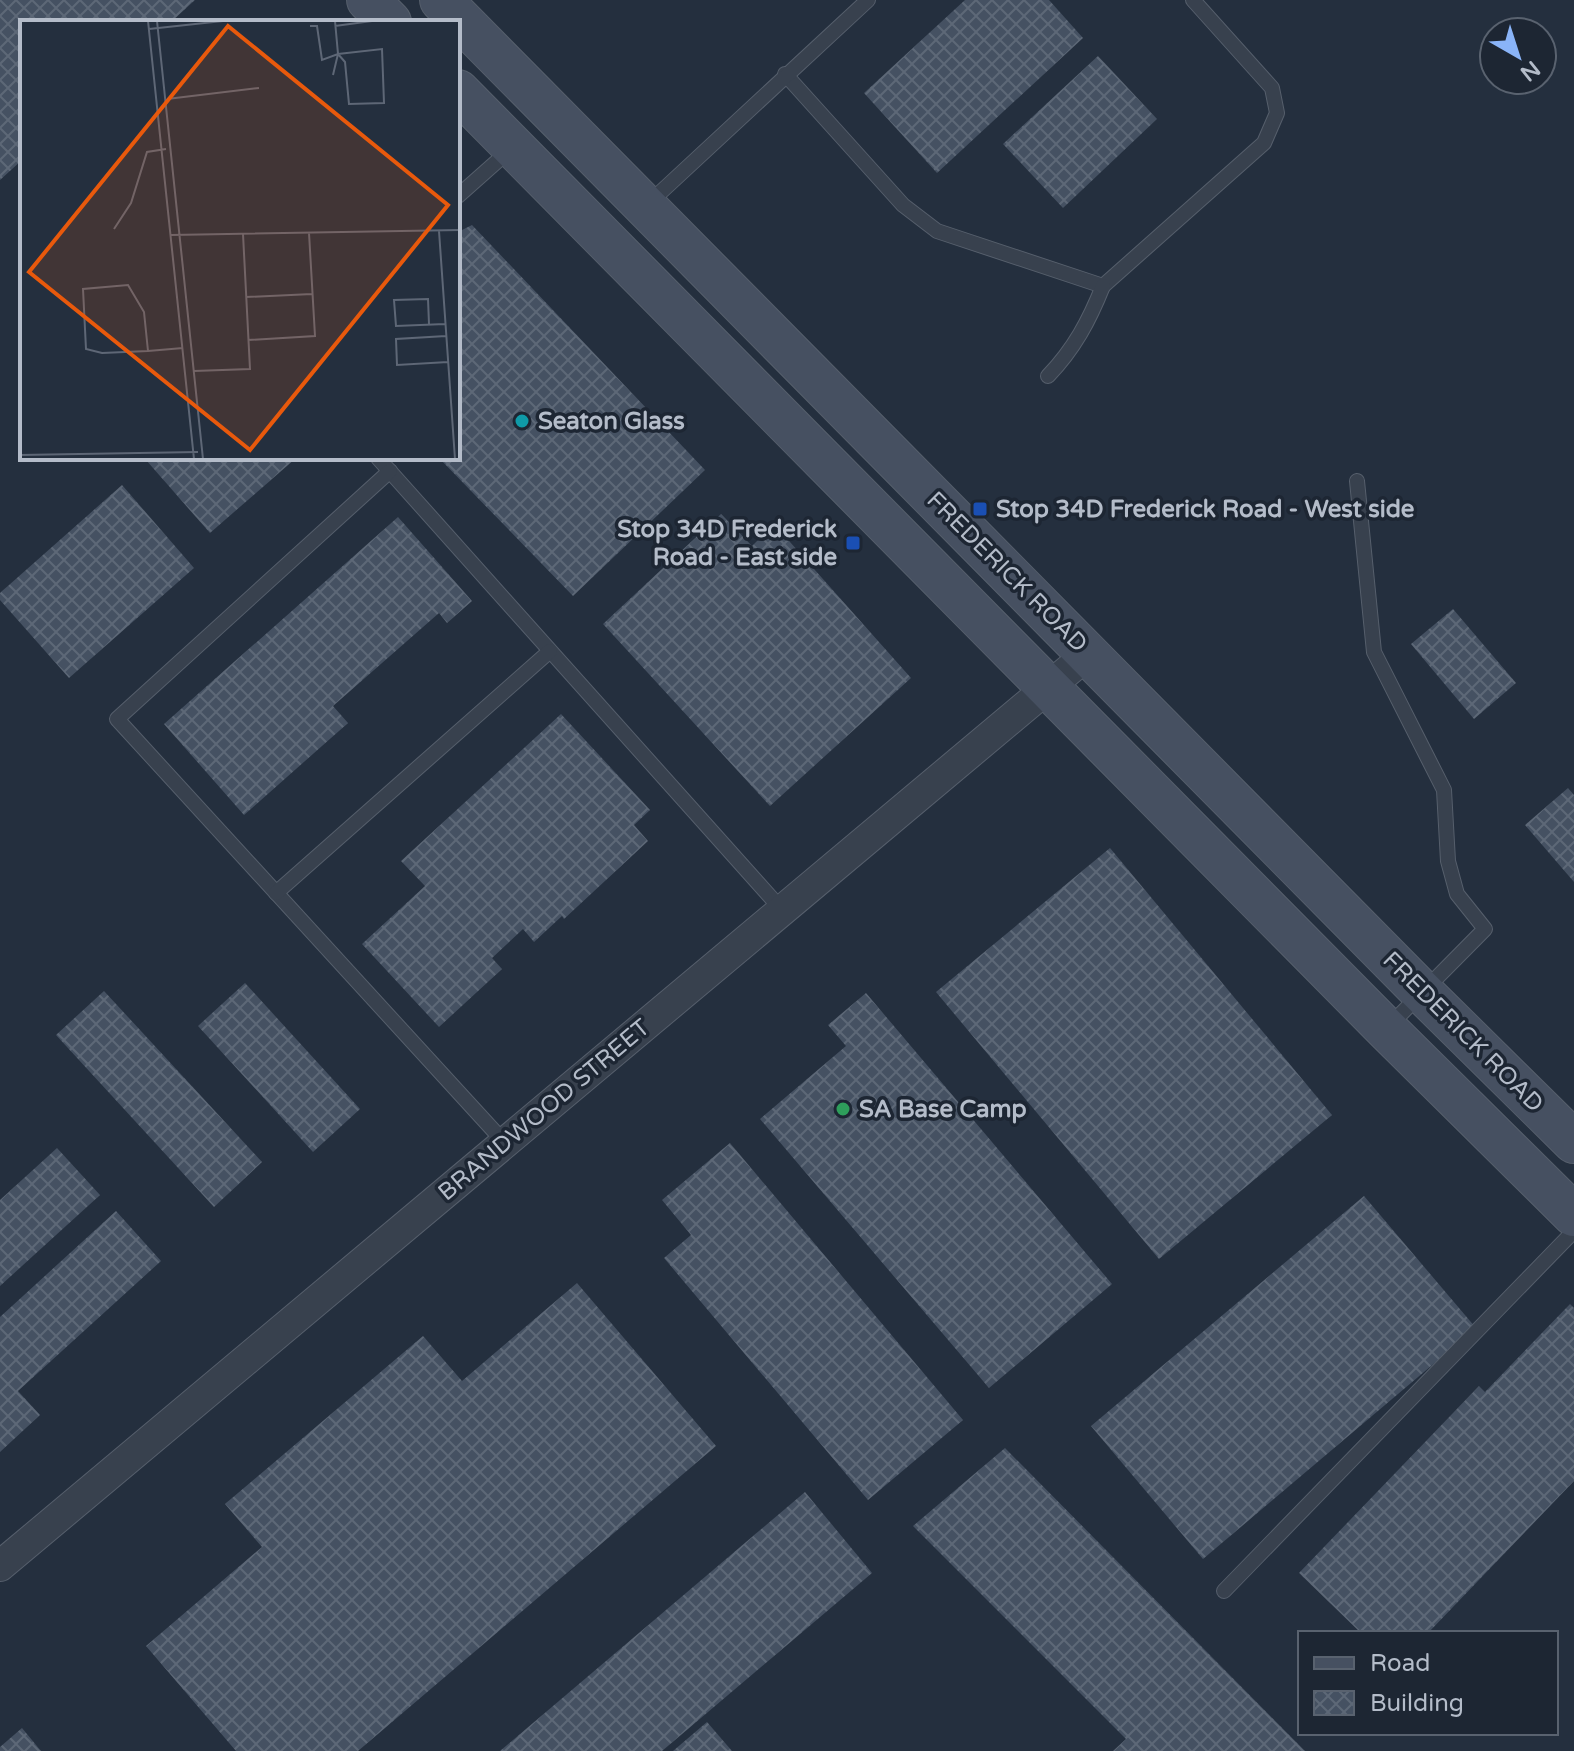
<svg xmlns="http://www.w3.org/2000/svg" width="1574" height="1751" font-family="'Varela Round',sans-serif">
  <defs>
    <pattern id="building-cross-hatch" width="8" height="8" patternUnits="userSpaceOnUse" patternTransform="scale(2)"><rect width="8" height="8" fill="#455162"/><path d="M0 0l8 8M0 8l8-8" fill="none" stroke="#5d6877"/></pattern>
  </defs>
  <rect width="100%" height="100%" fill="#242f3e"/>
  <g fill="url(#building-cross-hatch)">
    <path d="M0 0H195L171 22H22V160L0 180Z"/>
    <path d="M965 0H1049L1083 38 937 173 864 93Z"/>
    <path d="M1098 56 1157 119 1063 208 1003 144Z"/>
    <path d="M472 225 705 470 573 596 439 458H458V232Z"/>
    <path d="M149 458H296L210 533 146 460Z"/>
    <path d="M122 485 194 568 69 678 0 600V593Z"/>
    <path d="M721 514 752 546 774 524 911 678 770 806 603 624Z"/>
    <path d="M398 517 472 601 447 623 439 613 333 706 348 723 244 815 164 724Z"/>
    <path d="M1453 609 1516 683 1474 719 1411 644Z"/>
    <path d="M561 714 650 810 634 825 648 841 564 919 562 916 534 942 523 929 492 958 502 969 439 1027 362 944 425 886 401 861Z"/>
    <path d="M1568 788 1574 795V882L1525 825Z"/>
    <path d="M1110 848 1332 1115 1159 1259 936 992Z"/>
    <path d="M245 983 360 1109 313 1152 198 1026Z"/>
    <path d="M104 991 262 1162 214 1207 56 1035Z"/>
    <path d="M866 993 1112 1284 989 1388 760 1119 846 1046 828 1025Z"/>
    <path d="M730 1143 963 1420 868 1500 664 1258 691 1235 662 1200Z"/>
    <path d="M57 1148 100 1195 0 1286V1200Z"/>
    <path d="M1364 1196 1476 1328 1203 1559 1091 1426Z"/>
    <path d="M116 1211 161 1261 18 1391 40 1415 0 1452V1317Z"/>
    <path d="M577 1283 716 1446 358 1751H236L146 1646 262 1547 225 1504 423 1336 462 1381Z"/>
    <path d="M1570 1304 1574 1308V1481L1428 1633H1361L1299 1573 1479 1386 1485 1392Z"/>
    <path d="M1005 1448 1305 1751H1113L1126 1739 913 1526Z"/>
    <path d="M805 1492 872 1573 662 1751H500Z"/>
    <path d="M707 1722 732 1751H673Z"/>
    <path d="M22 1728 41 1751H0V1747Z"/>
  </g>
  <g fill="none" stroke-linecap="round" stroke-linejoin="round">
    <defs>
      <g id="service">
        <path d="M785 74 903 205 937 231 1103 286 1264 143 1277 113 1272 88 1193 0"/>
        <path d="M458 196 511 149"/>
        <path d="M649 203 868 0"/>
        <path d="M1048 376C1074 349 1089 321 1103 286"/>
        <path d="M378 458 783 911"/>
        <path d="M390 471 117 719 505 1143"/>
        <path d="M1357 481 1374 652 1444 790 1448 861 1457 894 1485 929 1389 1026"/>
        <path d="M276 893 550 651"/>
        <path d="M1224 1591 1574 1231"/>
      </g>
      <path id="minor" d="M0 1566 1088 654"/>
      <g id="secondary">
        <path d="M368 0 390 22"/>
        <path d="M441 0 1422 992 1574 1142"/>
        <path d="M458 91 1386 1029 1574 1215"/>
      </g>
    </defs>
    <use href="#service" stroke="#565f6c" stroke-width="16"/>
    <use href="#minor" stroke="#565f6c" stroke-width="32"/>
    <use href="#secondary" stroke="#565f6c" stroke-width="44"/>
    <use href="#service" stroke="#38414e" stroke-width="14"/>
    <use href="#minor" stroke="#38414e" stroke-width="30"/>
    <use href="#secondary" stroke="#465061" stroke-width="42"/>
  </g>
  <circle fill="#0f9aa8" stroke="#1d2633" stroke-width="3" cx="522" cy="421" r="8"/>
  <g fill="#1a4fb4" stroke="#1d2633" stroke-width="3">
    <rect x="972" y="501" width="16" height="16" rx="4"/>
    <rect x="845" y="535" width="16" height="16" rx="4"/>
  </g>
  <circle fill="#2e9e5b" stroke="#1d2633" stroke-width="3" cx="843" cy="1109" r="8"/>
  <g text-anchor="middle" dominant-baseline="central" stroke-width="7" stroke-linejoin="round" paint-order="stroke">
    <g font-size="24" font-weight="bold" fill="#b4bcc9" stroke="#1d2633" text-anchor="start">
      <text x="538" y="421">Seaton Glass</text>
      <text x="996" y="509">Stop 34D Frederick Road - West side</text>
      <text x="837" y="529" text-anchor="end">Stop 34D Frederick<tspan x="837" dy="28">Road - East side</tspan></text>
      <text x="859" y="1109">SA Base Camp</text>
    </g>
    <g font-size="24" fill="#b4bcc9" stroke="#1d2633">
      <text transform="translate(1007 572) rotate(45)">FREDERICK ROAD</text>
      <text transform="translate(1463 1032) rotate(45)">FREDERICK ROAD</text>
      <text transform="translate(544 1110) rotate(-40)">BRANDWOOD STREET</text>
    </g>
  </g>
  <g transform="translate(20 20)">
    <rect width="440" height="440" fill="#242f3e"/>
    <path fill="none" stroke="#5e6776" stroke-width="2" d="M128 1 174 439M137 1 183 439M290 6H297L302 40 318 34 362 29 364 83 329 84 325 42 318 34M315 6 352 1M129 9 203 1M313 55 318 34 315 1M147 79 239 68M94 209 111 183 127 132 146 129M419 211 435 439M151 215 440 210M226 277 292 274M409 304 408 279 374 280 376 306 425 304M426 316 376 319 377 345 428 342M228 320 295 316 289 213M128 331 124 292 108 265 63 269 66 329 82 333 128 331 163 328M174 351 230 349 223 214M0 435 178 432"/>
    <path fill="#e8590c" fill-opacity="0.15" stroke="#e8590c" stroke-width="4" d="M208 6 428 185 230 430 9 252Z"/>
    <rect width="440" height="440" fill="none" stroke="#b4bcc9" stroke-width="4"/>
  </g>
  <rect x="1298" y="1631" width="260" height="104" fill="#1d2633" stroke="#59626f" stroke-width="2"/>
  <rect x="1314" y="1657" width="40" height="12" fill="#465061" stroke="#59626f" stroke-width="2"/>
  <text x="1370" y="1671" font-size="24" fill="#b4bcc9">Road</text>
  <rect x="1314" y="1691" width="40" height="24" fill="url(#building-cross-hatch)" stroke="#59626f" stroke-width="2"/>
  <text x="1370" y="1711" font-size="24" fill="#b4bcc9">Building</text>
  <g transform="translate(1518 56) rotate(141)"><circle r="38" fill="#1d2633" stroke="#59626f" stroke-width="2"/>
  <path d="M0-6L14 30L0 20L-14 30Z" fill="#8ab4f8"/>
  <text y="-12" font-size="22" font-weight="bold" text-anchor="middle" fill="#b4bcc9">N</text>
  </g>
</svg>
